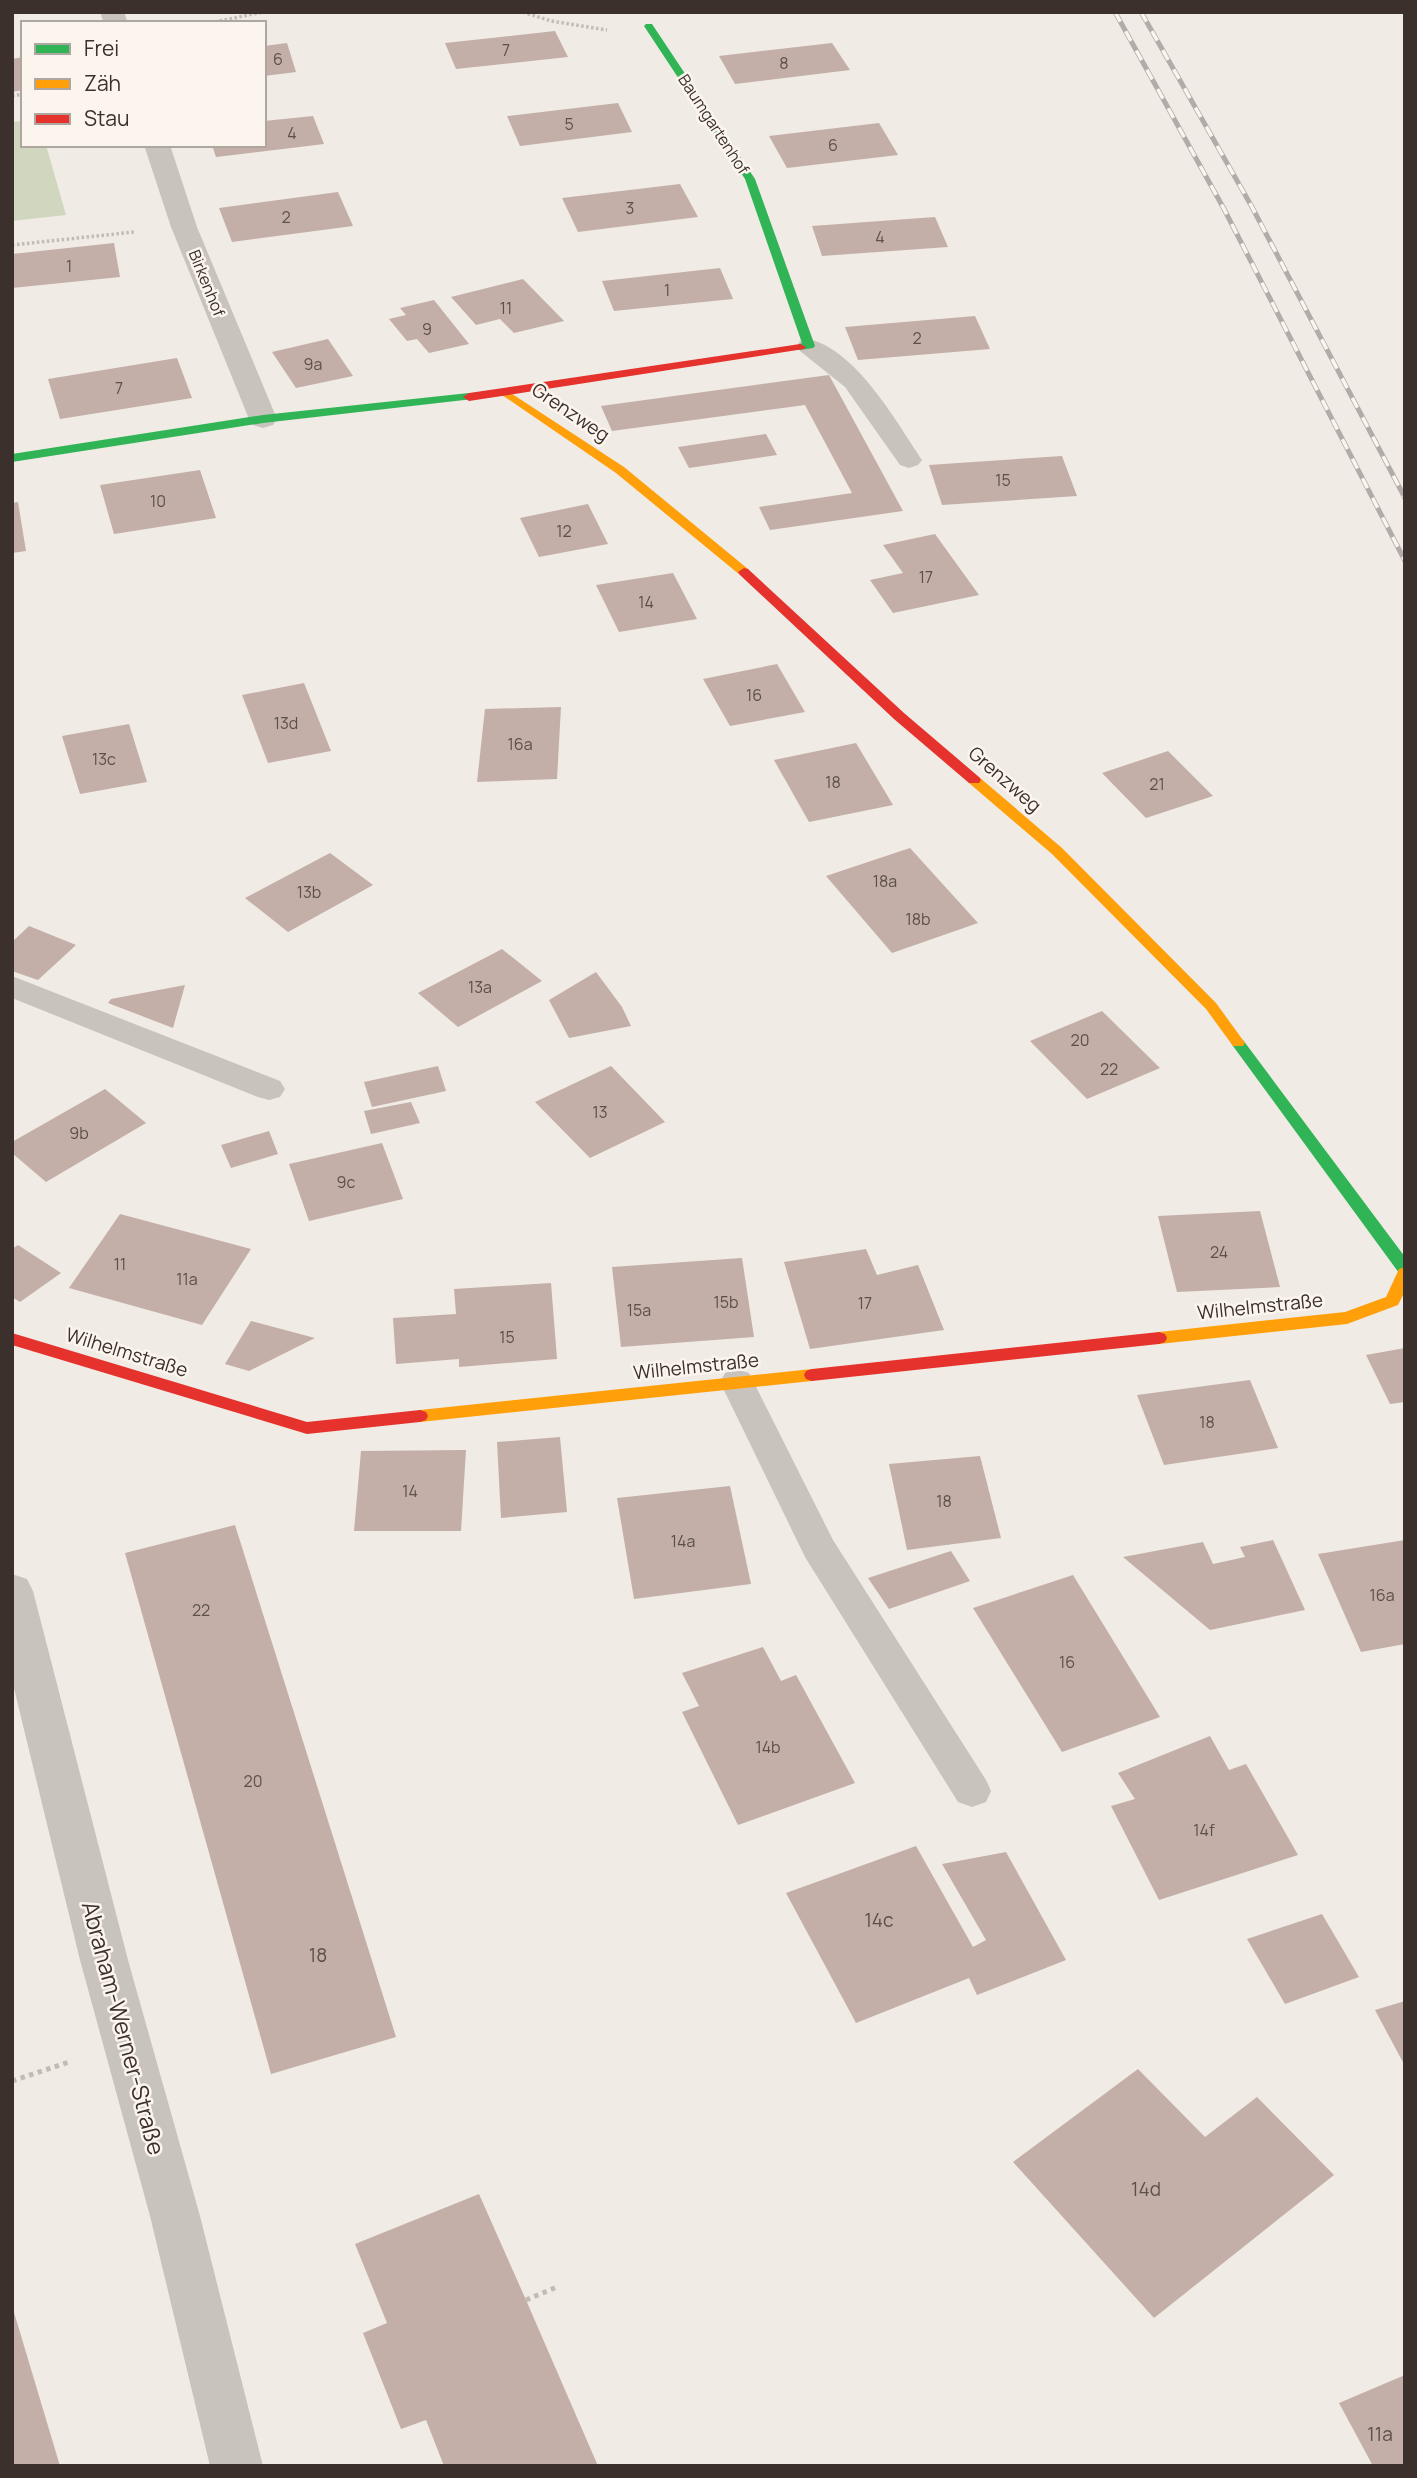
<svg xmlns="http://www.w3.org/2000/svg" width="1417" height="2478" font-family="Manrope,sans-serif">
  <rect width="100%" height="100%" fill="#f0ebe5"/>
  <path fill="#d1d6bf" d="M23 121V145H46L66 215 12 221V122Z"/>
  <g fill="#c3afa7">
    <path d="M555 31 568 57 456 69 445 43Z"/>
    <path d="M287 43 296 72 264 76V46Z"/>
    <path d="M832 43 850 70 735 84 719 56Z"/>
    <path d="M23 57V90L12 92V59Z"/>
    <path d="M618 103 632 132 520 146 507 116Z"/>
    <path d="M313 116 324 144 216 157 212 145H264V121Z"/>
    <path d="M879 123 898 155 787 168 769 136Z"/>
    <path d="M680 184 698 217 578 232 562 198Z"/>
    <path d="M338 192 353 226 232 242 219 208Z"/>
    <path d="M935 217 948 247 822 256 812 226Z"/>
    <path d="M114 243 120 277 12 288V254Z"/>
    <path d="M720 268 733 299 614 311 602 281Z"/>
    <path d="M523 279 564 321 514 333 500 319 476 325 451 297Z"/>
    <path d="M434 300 469 344 429 353 417 339 407 341 389 319 406 315 400 308Z"/>
    <path d="M975 316 990 349 858 360 845 327Z"/>
    <path d="M328 339 353 376 296 388 272 352Z"/>
    <path d="M177 358 192 398 60 419 48 379Z"/>
    <path d="M829 375 903 511 770 530 759 507 852 493 805 405 612 431 601 406Z"/>
    <path d="M766 434 777 455 689 468 678 447Z"/>
    <path d="M1062 456 1077 496 942 505 929 465Z"/>
    <path d="M200 470 216 518 114 534 100 485Z"/>
    <path d="M18 502 26 551 12 553V503Z"/>
    <path d="M588 504 608 544 539 557 520 518Z"/>
    <path d="M935 534 979 595 893 613 870 580 903 573 883 545Z"/>
    <path d="M673 573 697 619 619 632 596 585Z"/>
    <path d="M777 664 805 712 730 726 703 679Z"/>
    <path d="M304 683 331 751 268 763 242 695Z"/>
    <path d="M561 707 557 779 477 782 485 709Z"/>
    <path d="M129 724 147 782 80 794 62 736Z"/>
    <path d="M856 743 893 805 809 822 774 760Z"/>
    <path d="M1168 751 1213 796 1146 818 1102 773Z"/>
    <path d="M910 848 978 923 892 953 826 876Z"/>
    <path d="M330 853 373 885 288 932 245 898Z"/>
    <path d="M29 926 76 945 38 980 12 971V942Z"/>
    <path d="M502 949 542 981 458 1027 418 993Z"/>
    <path d="M596 972 622 1007 631 1026 569 1038 549 1000Z"/>
    <path d="M185 985 173 1028 108 1003 111 999Z"/>
    <path d="M1102 1011 1160 1068 1087 1099 1030 1041Z"/>
    <path d="M438 1066 446 1091 372 1107 364 1082Z"/>
    <path d="M611 1066 665 1122 590 1158 535 1102Z"/>
    <path d="M105 1089 146 1123 46 1182 12 1153V1142Z"/>
    <path d="M411 1102 420 1123 371 1134 364 1111Z"/>
    <path d="M269 1131 278 1154 231 1168 221 1145Z"/>
    <path d="M382 1143 403 1199 309 1221 289 1164Z"/>
    <path d="M1260 1211 1280 1287 1177 1292 1158 1216Z"/>
    <path d="M120 1214 251 1249 202 1325 69 1288Z"/>
    <path d="M18 1245 61 1273 20 1302 12 1297V1249Z"/>
    <path d="M866 1249 877 1275 918 1265 944 1330 810 1349 784 1262Z"/>
    <path d="M742 1258 754 1337 621 1347 612 1267Z"/>
    <path d="M551 1283 557 1359 459 1367V1359L396 1364 393 1318 456 1314 454 1289Z"/>
    <path d="M251 1321 315 1338 249 1371 225 1364Z"/>
    <path d="M1405 1348V1402L1390 1404 1366 1355Z"/>
    <path d="M1250 1380 1278 1448 1164 1465 1137 1395Z"/>
    <path d="M560 1437 567 1512 501 1518 497 1442Z"/>
    <path d="M466 1450 461 1531H354L361 1451Z"/>
    <path d="M980 1456 1001 1538 907 1550 889 1464Z"/>
    <path d="M730 1486 751 1584 634 1599 617 1498Z"/>
    <path d="M235 1525 396 2037 271 2074 125 1553Z"/>
    <path d="M1273 1540 1305 1610 1210 1630 1123 1557 1203 1542 1213 1564 1245 1557 1240 1547Z"/>
    <path d="M1405 1540V1644L1361 1652 1318 1554Z"/>
    <path d="M951 1551 970 1581 889 1609 868 1578Z"/>
    <path d="M1073 1575 1160 1717 1062 1752 973 1608Z"/>
    <path d="M763 1647 781 1681 796 1675 855 1783 738 1825 682 1712 699 1706 682 1673Z"/>
    <path d="M1210 1736 1229 1770 1246 1764 1298 1855 1159 1900 1111 1806 1135 1799 1118 1773Z"/>
    <path d="M916 1846 973 1947 986 1940 942 1864 1006 1852 1066 1960 977 1995 969 1978 856 2023 786 1893Z"/>
    <path d="M1322 1914 1359 1977 1285 2004 1247 1939Z"/>
    <path d="M1405 2001V2066L1375 2010Z"/>
    <path d="M1138 2069 1205 2137 1257 2097 1334 2175 1154 2318 1013 2162Z"/>
    <path d="M479 2194 526 2300 598 2466H444L426 2420 401 2429 363 2333 387 2323 355 2244Z"/>
    <path d="M12 2309H13L60 2466H12Z"/>
    <path d="M1405 2375V2466H1373L1339 2403Z"/>
  </g>
  <g fill="none" stroke-linecap="round" stroke-linejoin="round">
    <g stroke="#c2bbb6" stroke-width="3.5" stroke-dasharray="2.5 2.5" stroke-linecap="butt">
      <path d="M523 12 551 21 607 30"/>
      <path d="M210 23 263 12"/>
      <path d="M12 96 23 94"/>
      <path d="M12 245 134 232"/>
    </g>
    <g stroke="#c2bbb6" stroke-width="5" stroke-dasharray="4.5 4.5" stroke-linecap="butt">
      <path d="M12 2081 69 2062"/>
      <path d="M526 2300 559 2286"/>
    </g>
    <g fill="#c9c3be" fill-rule="evenodd">
      <path d="M809 339C857 351 896 421 922 460L918 465 909 468 900 465 845 387 800 351 797 346 800 341Z"/>
      <path d="M12 976 280 1081 285 1089 280 1097 269 1100 258 1097 12 998Z"/>
      <path d="M737 1369 749 1373 833 1540 986 1780 991 1791 986 1802 972 1807 958 1802 805 1557 720 1382 725 1373Z"/>
    </g>
    <g fill="#c9c3be" fill-rule="evenodd">
      <path d="M100 12H124L128 23H104Z"/>
      <path d="M144 145H170L197 227 277 419 273 425 263 428 253 425 249 419 171 227Z"/>
      <path d="M12 1574 27 1579 33 1591 128 1960 200 2216 263 2466H210L150 2216 80 1960 12 1680Z"/>
    </g>
    <g fill="#30b455" fill-rule="evenodd">
      <path d="M646 24H652L755 179 815 346 813 348 800 350 794 347 802 343 745 179 644 26Z"/>
      <path d="M469 393 473 395V399L263 423 12 462V454L263 415Z"/>
      <path d="M1238 1038 1243 1040 1405 1257V1275L1399 1273 1233 1046 1231 1043 1233 1040Z"/>
    </g>
    <g fill="#ff9f0a" fill-rule="evenodd">
      <path d="M506 390 624 467 748 569V575H740L616 473 502 395V391Z"/>
      <path d="M974 776 979 777 1062 848 1216 1003 1245 1043 1243 1046H1233L1206 1009 1052 854 969 783 967 780Z"/>
      <path d="M1405 1267V1291L1398 1305 1347 1324 1159 1344 1153 1342 1151 1338 1153 1334 1159 1332 1345 1312 1386 1297 1399 1269Z"/>
      <path d="M812 1369 818 1371 820 1375 818 1379 812 1381 420 1422 414 1420 412 1416 414 1412 420 1410Z"/>
    </g>
    <g fill="#e5322d" fill-rule="evenodd">
      <path d="M800 344 806 347 804 349 469 401 463 397 469 393Z"/>
      <path d="M744 568 748 569 904 713 979 777 981 780 979 783H969L894 719 740 575 738 572Z"/>
      <path d="M1159 1332 1165 1334 1167 1338 1165 1342 1159 1344 812 1381 806 1379 804 1375 806 1371 812 1369Z"/>
      <path d="M12 1333 307 1422 420 1410 426 1412 428 1416 426 1420 420 1422 307 1434 12 1345Z"/>
    </g>
    <defs>
      <g id="rail">
        <path d="M1115 12 1224 209 1405 561"/>
        <path d="M1141 12 1252 207 1405 498"/>
      </g>
    </defs>
    <use href="#rail" stroke="#b1aca8" stroke-width="5"/>
    <use href="#rail" stroke="#fbf5ee" stroke-width="3.5" stroke-dasharray="11" stroke-linecap="butt"/>
  </g>
  <g text-anchor="middle" dominant-baseline="central" stroke-width="5" stroke-linejoin="round" paint-order="stroke">
    <g font-size="16" fill="#5d504a">
      <text x="506" y="50">7</text>
      <text x="278" y="59">6</text>
      <text x="784" y="63">8</text>
      <text x="569" y="124">5</text>
      <text x="292" y="133">4</text>
      <text x="833" y="145">6</text>
      <text x="630" y="208">3</text>
      <text x="286" y="217">2</text>
      <text x="880" y="237">4</text>
      <text x="69" y="266">1</text>
      <text x="667" y="290">1</text>
      <text x="506" y="308">11</text>
      <text x="427" y="329">9</text>
      <text x="917" y="338">2</text>
      <text x="313" y="364">9a</text>
      <text x="119" y="388">7</text>
      <text x="1003" y="480">15</text>
      <text x="158" y="501">10</text>
      <text x="564" y="531">12</text>
      <text x="926" y="577">17</text>
      <text x="646" y="602">14</text>
      <text x="754" y="695">16</text>
      <text x="286" y="723">13d</text>
      <text x="520" y="744">16a</text>
      <text x="104" y="759">13c</text>
      <text x="833" y="782">18</text>
      <text x="1157" y="784">21</text>
      <text x="885" y="881">18a</text>
      <text x="309" y="892">13b</text>
      <text x="918" y="919">18b</text>
      <text x="480" y="987">13a</text>
      <text x="1080" y="1040">20</text>
      <text x="1109" y="1069">22</text>
      <text x="600" y="1112">13</text>
      <text x="79" y="1133">9b</text>
      <text x="346" y="1182">9c</text>
      <text x="1219" y="1252">24</text>
      <text x="120" y="1264">11</text>
      <text x="187" y="1279">11a</text>
      <text x="726" y="1302">15b</text>
      <text x="865" y="1303">17</text>
      <text x="639" y="1310">15a</text>
      <text x="507" y="1337">15</text>
      <text x="1207" y="1422">18</text>
      <text x="410" y="1491">14</text>
      <text x="944" y="1501">18</text>
      <text x="683" y="1541">14a</text>
      <text x="1382" y="1595">16a</text>
      <text x="201" y="1610">22</text>
      <text x="1067" y="1662">16</text>
      <text x="768" y="1747">14b</text>
      <text x="253" y="1781">20</text>
      <text x="1204" y="1830">14f</text>
    </g>
    <g font-size="16" fill="#3b302b" stroke="#fbf5ee">
      <text transform="translate(714 124) rotate(57)">Baumgartenhof</text>
      <text transform="translate(207 283) rotate(68)">Birkenhof</text>
    </g>
    <g font-size="19" fill="#3b302b" stroke="#fbf5ee">
      <text transform="translate(571 412) rotate(34)">Grenzweg</text>
      <text transform="translate(1005 779) rotate(41)">Grenzweg</text>
      <text transform="translate(1260 1306) rotate(-6)">Wilhelmstraße</text>
      <text transform="translate(127 1352) rotate(17)">Wilhelmstraße</text>
      <text transform="translate(696 1366) rotate(-6)">Wilhelmstraße</text>
    </g>
    <g font-size="19" fill="#5d504a">
      <text x="879" y="1920">14c</text>
      <text x="318" y="1955">18</text>
      <text x="1146" y="2189">14d</text>
      <text x="1380" y="2434">11a</text>
    </g>
    <g font-size="23" fill="#3b302b" stroke="#fbf5ee">
      <text transform="translate(124 2028) rotate(75)">Abraham-Werner-Straße</text>
    </g>
  </g>
  <rect width="1417" height="2478" fill="none" stroke="#3b302b" stroke-width="28"/>
  <rect x="21" y="21" width="245" height="126" fill="#fbf5ee" stroke="#aea6a0" stroke-width="2"/>
  <rect x="35" y="44" width="35" height="10" fill="#30b455" stroke="#aea6a0" stroke-width="2"/>
  <text x="84" y="56" font-size="21" fill="#3b302b">Frei</text>
  <rect x="35" y="79" width="35" height="10" fill="#ff9f0a" stroke="#aea6a0" stroke-width="2"/>
  <text x="84" y="91" font-size="21" fill="#3b302b">Zäh</text>
  <rect x="35" y="114" width="35" height="10" fill="#e5322d" stroke="#aea6a0" stroke-width="2"/>
  <text x="84" y="126" font-size="21" fill="#3b302b">Stau</text>
</svg>
